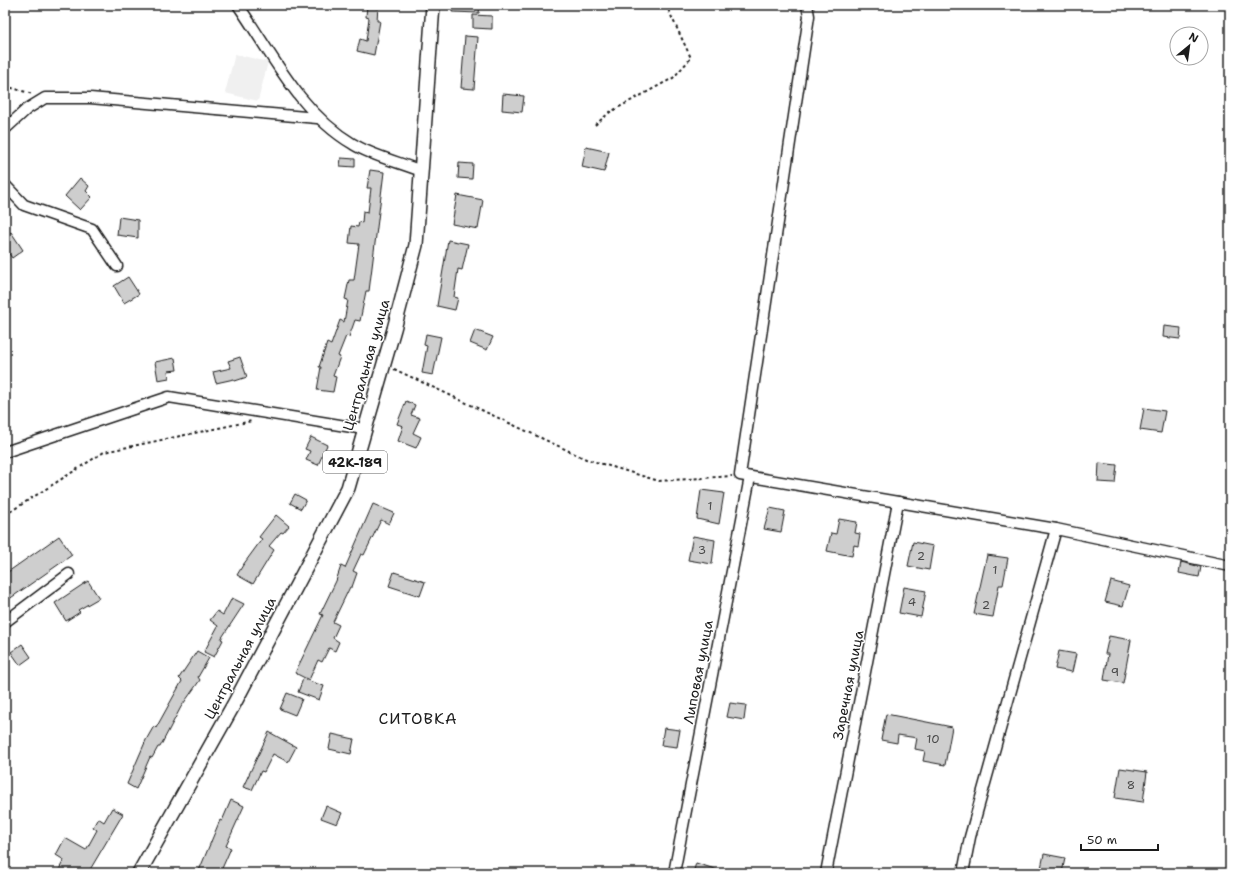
<svg xmlns="http://www.w3.org/2000/svg" width="1235" height="878" font-family="'Shantell Sans',sans-serif">
  <rect width="100%" height="100%" fill="#fff"/>
  <filter id="ink" filterUnits="userSpaceOnUse"><feTurbulence type="fractalNoise" baseFrequency=".025" numOctaves="2"/><feDisplacementMap in="SourceGraphic" scale="8" xChannelSelector="R" yChannelSelector="G"/><feConvolveMatrix kernelMatrix="1 2 1 2 8 2 1 2 1" color-interpolation-filters="sRGB"/></filter>
  <g filter="url(#ink)">
    <path fill="#f0f0f0" d="M235 54 268 62 258 101 225 93Z"/>
    <g fill="#cecece" stroke="#1c1c1c">
      <path d="M367 5H378L377 21H380L374 55 357 51 360 39 366 41 369 18 366 17Z"/>
      <path d="M452 5H480L479 13 452 12Z"/>
      <path d="M473 15 492 16V29L473 28Z"/>
      <path d="M465 36 478 37 474 89 461 88Z"/>
      <path d="M503 94 524 96 522 112 502 110Z"/>
      <path d="M586 147 609 152 604 172 582 167Z"/>
      <path d="M341 158 355 159V167L340 166Z"/>
      <path d="M459 163 473 164 472 179 458 178Z"/>
      <path d="M370 170 384 172 369 291H366L360 321 355 320 349 337 346 336 338 356 340 357 333 376 336 377 333 392 317 390 321 367H319L327 343 331 345 340 320 344 322 348 300 345 299 349 280H354L359 244 349 243 351 226 358 227 359 222 362 223 363 211 368 212 371 188H367Z"/>
      <path d="M80 178 89 186 86 191 92 197 80 210 65 196Z"/>
      <path d="M457 195 483 200 478 229 452 224Z"/>
      <path d="M119 217 138 220V238L117 235Z"/>
      <path d="M11 232 23 250 12 258 5 248V236Z"/>
      <path d="M448 240 468 244 462 270 458 269 454 297 458 298 455 310 437 306Z"/>
      <path d="M128 277 139 294 124 303 114 286Z"/>
      <path d="M1164 326 1181 328 1180 339 1163 337Z"/>
      <path d="M475 330 493 337 487 350 470 343Z"/>
      <path d="M426 334 441 337 433 375 422 373 427 346 424 345Z"/>
      <path d="M240 357 247 377 235 381 234 379 216 383 213 372 231 368 228 361Z"/>
      <path d="M175 358 177 370 168 371 169 378 158 380 155 362Z"/>
      <path d="M406 401 415 405 411 415 420 418 413 433 421 437 416 448 398 441 403 426 397 424Z"/>
      <path d="M1144 408 1165 411 1161 433 1140 430Z"/>
      <path d="M311 437 327 445 318 465 306 460 310 451 305 449Z"/>
      <path d="M1099 463 1117 465 1115 483 1098 482Z"/>
      <path d="M701 490 724 493 719 524 697 519Z"/>
      <path d="M295 494 306 500 301 509 290 503Z"/>
      <path d="M373 504 394 513 389 524 381 520 364 555 361 554 353 571 357 573 352 587H350L333 622 339 625 333 638 339 642 335 651 329 648 322 662 318 660 309 680 295 673 323 615 320 614 336 581 341 566 345 568Z"/>
      <path d="M770 508 785 511 781 532 764 529Z"/>
      <path d="M276 515 289 526 283 533 281 532 269 546 274 550 253 584 237 575 243 565 262 539 259 537Z"/>
      <path d="M839 519 857 522 855 533 860 534 858 546 854 545 852 556 827 551 831 533 836 534Z"/>
      <path d="M59 536 72 555 5 602V574Z"/>
      <path d="M693 536 715 540 712 564 688 560Z"/>
      <path d="M913 542 933 546 929 570 908 566Z"/>
      <path d="M987 555 1008 558 1003 585H999L993 617 974 614Z"/>
      <path d="M1181 562 1201 567 1199 577 1179 573Z"/>
      <path d="M394 572 425 582 420 596 389 586Z"/>
      <path d="M88 581 99 598 78 610 80 612 66 621 55 603Z"/>
      <path d="M1111 581 1129 586 1123 606 1105 602Z"/>
      <path d="M904 587 926 591 921 617 899 613Z"/>
      <path d="M232 598 244 604 221 639 223 640 214 657 204 652 218 626 210 620 217 611 223 615Z"/>
      <path d="M1109 636 1131 640 1123 683 1104 680 1108 654H1105Z"/>
      <path d="M22 644 31 657 20 665 11 652Z"/>
      <path d="M197 651 209 658 198 677 200 680 181 707 160 747H158L152 758 150 757 136 789 127 784 146 740 154 726 156 728 182 681 179 678Z"/>
      <path d="M1059 651 1076 654 1072 672 1055 669Z"/>
      <path d="M303 679 324 686 319 700 298 692Z"/>
      <path d="M287 693 302 699 295 715 280 709Z"/>
      <path d="M730 703 746 705 744 720 727 717Z"/>
      <path d="M886 714 952 727 945 765 923 761 925 751 915 749 917 738 898 735 897 743 881 740Z"/>
      <path d="M664 728 680 730 677 747 661 745Z"/>
      <path d="M269 732 296 747 288 762 273 754 264 772 261 771 252 790 243 787Z"/>
      <path d="M332 734 354 739 351 754 329 749Z"/>
      <path d="M1120 768 1147 772 1143 802 1115 798Z"/>
      <path d="M231 800 244 806 226 846 231 848 220 873H198L220 820 222 821Z"/>
      <path d="M326 806 342 813 337 824 321 818Z"/>
      <path d="M112 808 123 814 88 873H57L64 860 56 855 65 838 86 850 97 830 93 827 98 818 104 822Z"/>
      <path d="M1044 854 1065 858 1062 873H1040Z"/>
      <path d="M696 863 721 871V873H693Z"/>
    </g>
    <g fill="none" stroke-linecap="round" stroke-linejoin="round">
      <defs>
        <g id="minor">
          <path d="M238 5C272 54 300 113 353 144 370 155 401 163 421 171"/>
          <path d="M807 5 809 16 740 475 1056 529 1230 566"/>
          <path d="M5 129 27 109 45 98H90L317 118"/>
          <path d="M5 185 24 205 92 229 117 266"/>
          <path d="M5 452 169 397 364 429"/>
          <path d="M5 622 69 574"/>
          <path d="M674 873 750 477"/>
          <path d="M826 873 898 502"/>
          <path d="M963 873 970 837 1056 529"/>
        </g>
        <path id="major" d="M139 873 234 704 348 488 394 329 416 245 433 5"/>
      </defs>
      <use href="#minor" stroke="#1c1c1c" stroke-width="13"/>
      <use href="#major" stroke="#1c1c1c" stroke-width="16"/>
      <g stroke="#1c1c1c" stroke-width="2" stroke-dasharray="3 3" stroke-linecap="butt">
        <path d="M5 86 33 94"/>
        <path d="M595 125 610 112 673 78 691 58 666 5"/>
        <path d="M394 369 586 459 659 481 732 476"/>
        <path d="M5 515 104 452 252 421"/>
      </g>
      <use href="#minor" stroke="#fff" stroke-width="10"/>
      <use href="#major" stroke="#fff" stroke-width="13"/>
    </g>
  </g>
  <g text-anchor="middle" dominant-baseline="central" stroke-width="3" stroke-linejoin="round" paint-order="stroke">
    <g font-size="12" fill="#484848">
      <text x="710" y="506">1</text>
      <text x="702" y="550">3</text>
      <text x="921" y="556">2</text>
      <text x="995" y="570">1</text>
      <text x="912" y="602">4</text>
      <text x="986" y="605">2</text>
      <text x="1115" y="672">9</text>
      <text x="933" y="739">10</text>
      <text x="1131" y="785">8</text>
    </g>
    <rect fill="#fff" stroke="#606060" stroke-width="1" x="323" y="451" width="64" height="22" rx="3"/>
    <g font-size="13" font-weight="bold" fill="#1c1c1c">
      <text x="355" y="462">42К-189</text>
    </g>
    <g font-size="14" fill="#1c1c1c" stroke="#fff">
      <text transform="translate(366 365) rotate(-74)">Центральная улица</text>
      <text transform="translate(240 658) rotate(-62)">Центральная улица</text>
      <text transform="translate(698 672) rotate(-79)">Липовая улица</text>
      <text transform="translate(848 685) rotate(-79)">Заречная улица</text>
    </g>
    <g font-size="16" letter-spacing="1" fill="#1c1c1c" stroke="#fff">
      <text x="418" y="718">СИТОВКА</text>
    </g>
  </g>
  <rect width="1235" height="878" fill="none" stroke="#fff" stroke-width="20"/>
  <rect x="10" y="10" width="1215" height="858" fill="none" stroke="#1c1c1c" stroke-width="1.5" filter="url(#ink)"/>
  <g transform="translate(1189 46) rotate(29)"><circle r="19" fill="#ffffff" stroke="#a4a4a4"/>
  <path d="M0-3L7 15L0 10L-7 15Z" fill="#1c1c1c"/>
  <text y="-6" font-size="11" font-weight="bold" text-anchor="middle" fill="#1c1c1c">N</text>
  </g>
  <path d="M1081 844v6h77v-6" fill="none" stroke="#1c1c1c" stroke-width="2"/>
  <text x="1087" y="844" font-size="12" fill="#1c1c1c" stroke="#ffffff" stroke-width="3" paint-order="stroke">50 m</text>
</svg>
